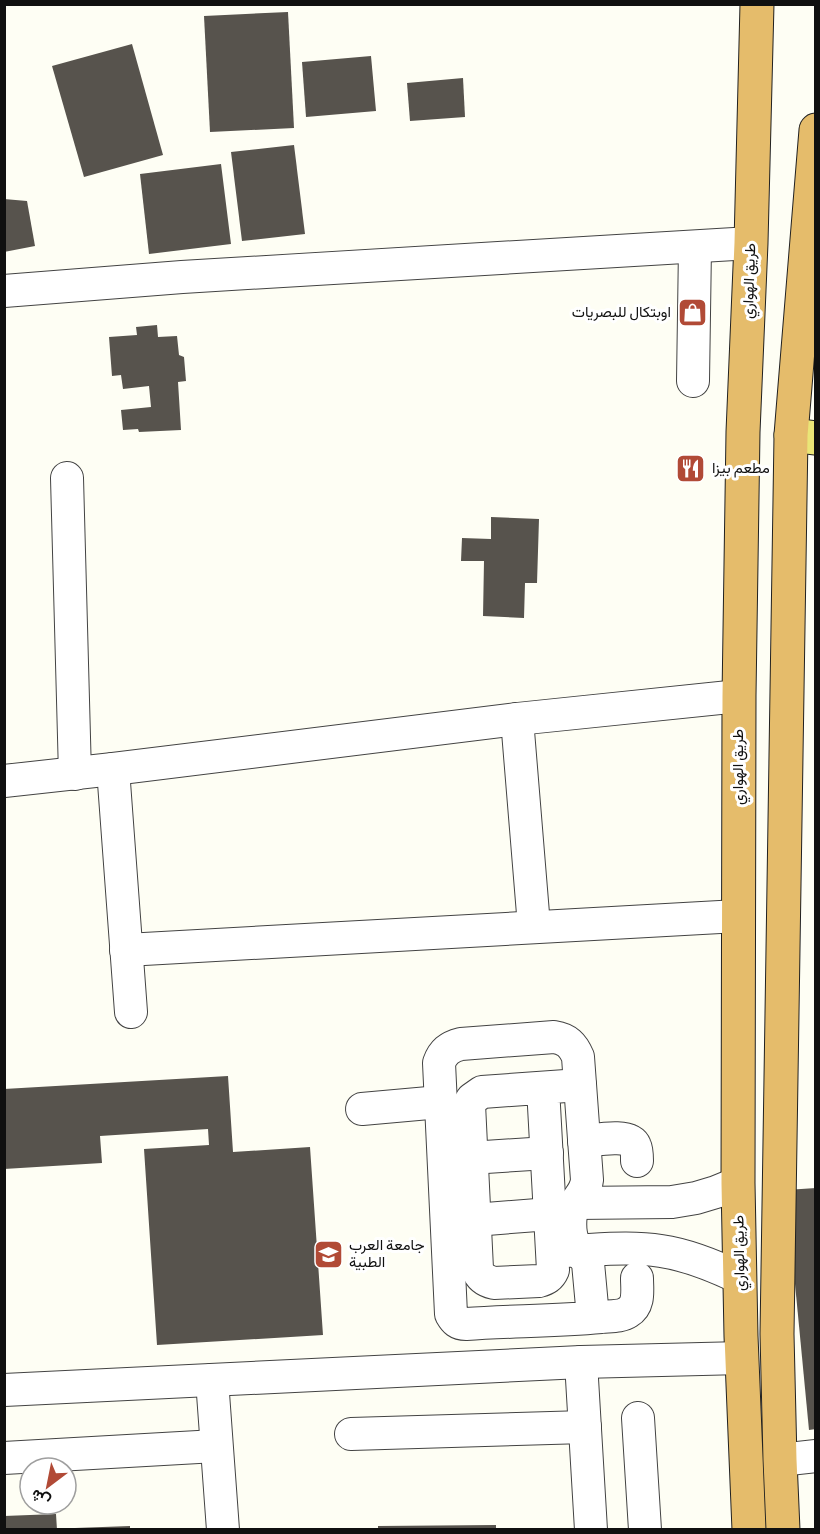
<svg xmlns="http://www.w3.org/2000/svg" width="820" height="1534" font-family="Bitter,Vazirmatn,serif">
  <rect width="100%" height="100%" fill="#fefef4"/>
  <g fill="#57534d">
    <path d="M288 12 294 128 210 132 204 16Z"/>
    <path d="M132 44 163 155 84 177 52 66Z"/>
    <path d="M371 56 376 111 306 117 302 62Z"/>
    <path d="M463 78 465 117 410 121 407 83Z"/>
    <path d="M294 145 305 234 242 241 231 152Z"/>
    <path d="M221 164 231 244 149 254 140 174Z"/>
    <path d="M4 199 27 201 35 246 4 252Z"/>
    <path d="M157 325 158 337 177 336 179 355 184 357 186 381 178 382 181 430 139 432 138 429 123 430 121 410 151 407 149 386 123 389 121 375 112 376 109 337 137 335 136 327Z"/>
    <path d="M491 517 539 519 537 583H525L524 618 483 616 484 561H461L462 538 491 539Z"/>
    <path d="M228 1076 233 1152 310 1147 323 1335 157 1345 144 1149 209 1145 208 1129 100 1136 102 1163 4 1169V1089Z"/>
    <path d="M816 1188V1429L809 1430 786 1190Z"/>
    <path d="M56 1514 57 1530H4V1516Z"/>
    <path d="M496 1525V1530H378V1526Z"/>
    <path d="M130 1526V1530H75V1528Z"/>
  </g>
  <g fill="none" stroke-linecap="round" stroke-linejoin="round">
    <defs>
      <g id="minor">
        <path d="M4 291 182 277 751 243"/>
        <path d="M693 381 695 247"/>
        <path d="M67 478 75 774"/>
        <path d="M517 719 534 926"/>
        <path d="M113 769 131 1012"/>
        <path d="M4 781 113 769 517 719 739 696"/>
        <path d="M126 950 738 916"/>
        <path d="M543 1088 553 1270C550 1277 546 1279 539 1281L494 1283C485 1281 480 1277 477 1269L469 1104 472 1099 482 1092 580 1085"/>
        <path d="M362 1109 440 1102"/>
        <path d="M584 1141C596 1140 630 1133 635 1146 637 1150 637 1156 637 1161"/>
        <path d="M470 1158 547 1153"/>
        <path d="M576 1203 672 1202 696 1198 716 1192 738 1183"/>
        <path d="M474 1220 550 1214"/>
        <path d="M565 1251C597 1250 630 1246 661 1251 689 1255 715 1266 740 1278"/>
        <path d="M593 1317 588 1263C584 1255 577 1251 574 1243 569 1233 569 1215 574 1206 579 1196 586 1192 587 1180L578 1057C573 1045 567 1039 554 1037L461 1044C449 1047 443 1052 439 1063L451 1314C455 1321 458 1324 466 1324 511 1321 556 1321 601 1317 609 1316 621 1317 628 1312 640 1305 637 1290 637 1278"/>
        <path d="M581 1362 591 1530"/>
        <path d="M212 1380 223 1530"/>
        <path d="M4 1390 581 1362 742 1358"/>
        <path d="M638 1418 645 1530"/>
        <path d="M351 1434 585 1427"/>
        <path d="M4 1458 216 1446"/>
        <path d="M780 1460 816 1456"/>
      </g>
      <path id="major" d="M791 435 816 438"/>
      <g id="highway">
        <path d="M749 1530 741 1336 738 1183 739 696 743 432 751 243 757 4"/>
        <path d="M783 1530 780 1460 777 1334 791 435 816 130"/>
      </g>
    </defs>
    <use href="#minor" stroke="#434343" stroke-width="34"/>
    <use href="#major" stroke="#212121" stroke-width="35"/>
    <use href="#highway" stroke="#212121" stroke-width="35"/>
    <use href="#minor" stroke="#fff" stroke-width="32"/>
    <use href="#major" stroke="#eae677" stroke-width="33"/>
    <use href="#highway" stroke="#e5bc6b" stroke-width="33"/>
  </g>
  <defs>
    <symbol id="shop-square" viewBox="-11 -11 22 22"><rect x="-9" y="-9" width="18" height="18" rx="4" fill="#b14a36" stroke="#fff"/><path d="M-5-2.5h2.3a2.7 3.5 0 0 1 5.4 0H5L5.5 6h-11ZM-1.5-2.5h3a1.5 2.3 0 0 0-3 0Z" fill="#fff"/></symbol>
    <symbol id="restaurant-square" viewBox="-11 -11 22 22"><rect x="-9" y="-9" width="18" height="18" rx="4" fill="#b14a36" stroke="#fff"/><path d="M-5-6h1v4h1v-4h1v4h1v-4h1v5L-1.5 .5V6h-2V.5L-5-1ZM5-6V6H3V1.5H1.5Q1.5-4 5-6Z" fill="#fff"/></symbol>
    <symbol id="university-square" viewBox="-11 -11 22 22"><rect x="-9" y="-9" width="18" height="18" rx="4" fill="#b14a36" stroke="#fff"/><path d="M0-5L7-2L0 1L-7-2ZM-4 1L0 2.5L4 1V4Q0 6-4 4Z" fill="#fff"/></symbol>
  </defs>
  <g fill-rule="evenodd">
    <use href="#shop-square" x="676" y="296" width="33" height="33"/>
    <use href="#restaurant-square" x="674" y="452" width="33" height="33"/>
    <use href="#university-square" x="312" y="1238" width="33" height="33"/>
  </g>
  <g text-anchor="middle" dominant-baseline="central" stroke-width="6" stroke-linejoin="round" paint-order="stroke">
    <g font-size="15" fill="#101010" stroke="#fff">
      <text transform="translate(749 281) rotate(-88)">طريق الهواري</text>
      <text transform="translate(738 767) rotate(-90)">طريق الهواري</text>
      <text transform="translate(739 1253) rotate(-91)">طريق الهواري</text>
    </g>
    <g font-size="15" fill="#101010" stroke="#fff" text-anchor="start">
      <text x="671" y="312" text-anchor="end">اوبتكال للبصريات</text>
      <text x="712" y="468">مطعم بيزا</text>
      <text x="349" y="1245">جامعة العرب<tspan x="349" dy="17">الطبية</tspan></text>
    </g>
  </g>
  <rect width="820" height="1534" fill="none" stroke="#101010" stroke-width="12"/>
  <g transform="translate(48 1486) rotate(212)"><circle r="28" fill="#ffffff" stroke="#9f9f9f" stroke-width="1.5"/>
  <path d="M0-4.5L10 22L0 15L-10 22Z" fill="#b14a36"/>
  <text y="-9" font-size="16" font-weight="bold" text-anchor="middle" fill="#101010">ش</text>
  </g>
</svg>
